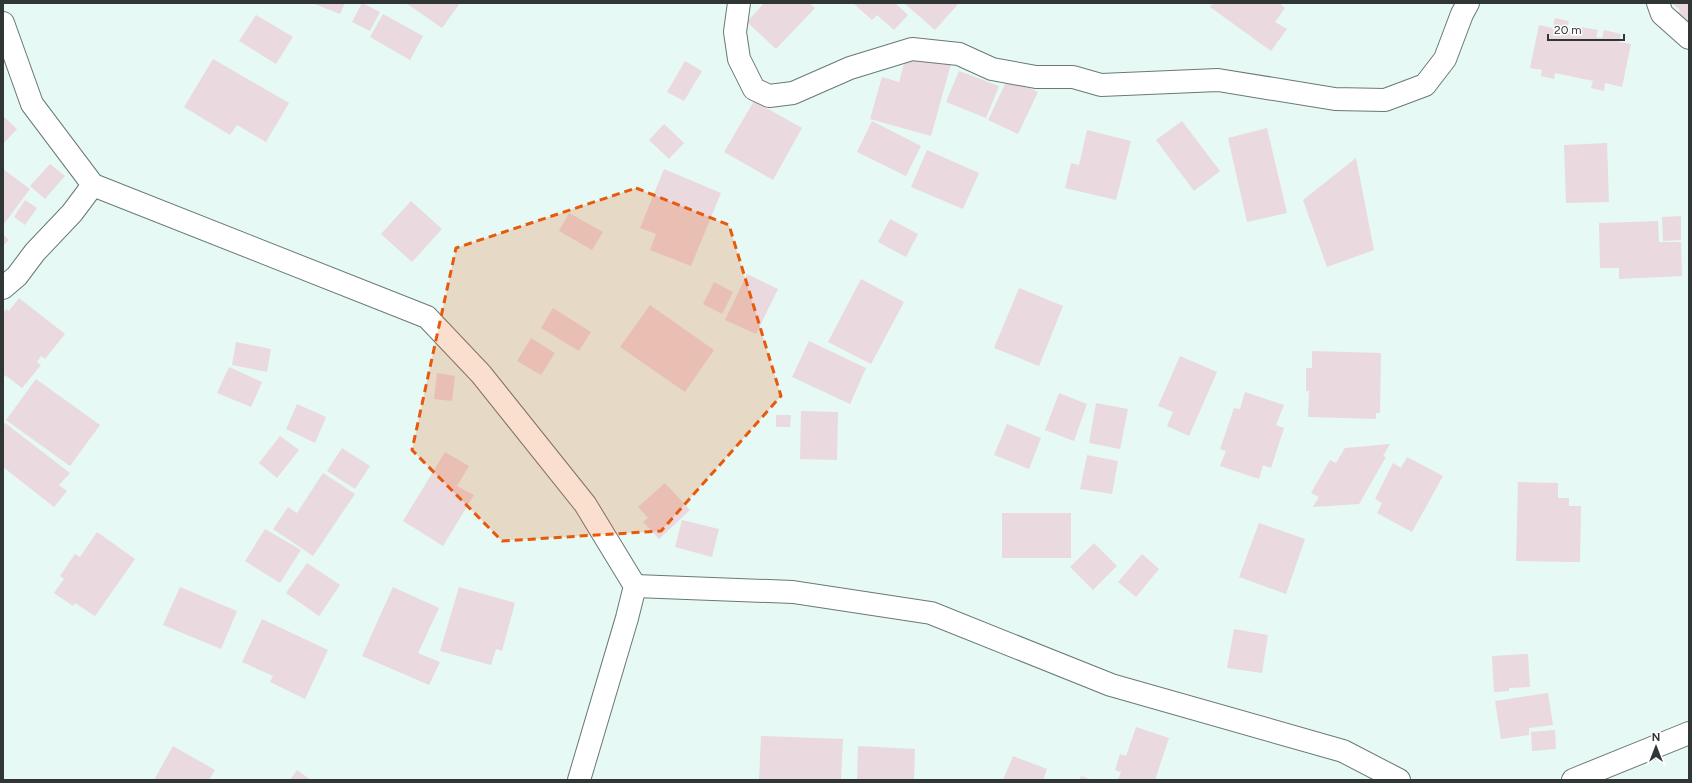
<svg xmlns="http://www.w3.org/2000/svg" width="1692" height="783" font-family="Figtree,sans-serif">
  <rect width="100%" height="100%" fill="#e7f9f5"/>
  <g fill="#ead9df">
    <path d="M312 3H345L340 14Z"/>
    <path d="M362 3 380 12 370 31 352 22Z"/>
    <path d="M406 3H460L442 28Z"/>
    <path d="M764 3H809L815 8 776 49 747 22Z"/>
    <path d="M853 3H895L908 15 894 30 877 15 872 20Z"/>
    <path d="M904 3H959L935 30Z"/>
    <path d="M1213 3H1279L1285 8 1275 22 1287 29 1271 51 1210 7Z"/>
    <path d="M1672 3H1689V28L1675 16 1680 10Z"/>
    <path d="M383 14 423 36 410 60 370 37Z"/>
    <path d="M256 15 293 37 276 64 239 41Z"/>
    <path d="M1555 18 1569 21 1566 31 1574 32 1575 26 1598 30 1596 37 1602 38 1604 30 1621 34 1619 42 1631 44 1622 87 1605 83 1604 91 1591 88 1593 81 1555 73 1554 79 1541 76 1542 70 1530 68 1539 25 1553 28Z"/>
    <path d="M907 53 951 64 931 136 870 119 882 77 899 82Z"/>
    <path d="M213 59 289 103 266 142 237 125 230 135 184 107Z"/>
    <path d="M685 61 702 71 684 101 667 92Z"/>
    <path d="M959 71 999 86 986 118 946 102Z"/>
    <path d="M1008 78 1038 92 1018 134 988 120Z"/>
    <path d="M754 101 802 128 773 180 724 152Z"/>
    <path d="M3 116 17 129 3 144Z"/>
    <path d="M872 121 921 146 906 176 857 152Z"/>
    <path d="M1182 121 1220 171 1194 191 1156 140Z"/>
    <path d="M664 124 684 143 669 159 649 140Z"/>
    <path d="M1267 128 1287 213 1247 222 1228 138Z"/>
    <path d="M1087 130 1131 141 1116 200 1065 188 1071 163 1079 165Z"/>
    <path d="M1607 143 1609 202 1566 203 1564 145Z"/>
    <path d="M927 150 979 173 963 209 911 187Z"/>
    <path d="M1356 158 1374 250 1327 267 1303 200Z"/>
    <path d="M50 164 65 176 45 199 30 186Z"/>
    <path d="M3 169 30 189 4 224 3 223Z"/>
    <path d="M664 169 721 193 691 266 650 250 656 234 640 228Z"/>
    <path d="M25 200 37 208 25 225 14 217Z"/>
    <path d="M411 201 442 229 412 262 381 234Z"/>
    <path d="M569 213 603 232 592 250 559 231Z"/>
    <path d="M1681 216V240L1663 241 1662 217Z"/>
    <path d="M890 219 918 234 906 257 878 242Z"/>
    <path d="M1658 221 1659 242H1681L1682 276 1619 279V268H1600L1599 223Z"/>
    <path d="M3 234 9 240 3 246Z"/>
    <path d="M747 274 778 289 756 334 725 320Z"/>
    <path d="M861 279 904 302 871 364 828 342Z"/>
    <path d="M714 282 733 292 722 314 703 304Z"/>
    <path d="M1019 288 1063 306 1039 366 994 348Z"/>
    <path d="M19 298 65 334 45 359 41 356 37 362 41 365 22 388 5 375 3 378V314L6 309 9 311Z"/>
    <path d="M650 305 714 350 685 392 620 347Z"/>
    <path d="M553 308 591 332 579 351 541 328Z"/>
    <path d="M531 338 555 353 541 375 517 361Z"/>
    <path d="M809 341 866 368 850 404 792 377Z"/>
    <path d="M236 342 271 349 267 372 232 365Z"/>
    <path d="M1312 351 1381 353 1380 413H1376V419L1308 417 1309 391H1306V368H1312Z"/>
    <path d="M1180 356 1217 372 1189 436 1167 426 1173 412 1158 406Z"/>
    <path d="M229 367 262 382 251 407 217 393Z"/>
    <path d="M437 373 455 376 452 401 434 399Z"/>
    <path d="M36 379 100 425 70 466 6 420Z"/>
    <path d="M1245 392 1284 405 1276 425 1284 428 1271 468 1263 465 1259 479 1220 466 1226 451 1220 449 1234 408 1240 409Z"/>
    <path d="M1059 393 1087 404 1074 441 1045 430Z"/>
    <path d="M1096 403 1128 409 1120 449 1089 443Z"/>
    <path d="M297 404 326 417 315 443 286 429Z"/>
    <path d="M801 411 838 412 837 460 800 459Z"/>
    <path d="M776 415H791L790 427H776Z"/>
    <path d="M5 423 70 473 59 485 67 491 54 507 3 467V426Z"/>
    <path d="M1007 424 1041 438 1029 469 994 455Z"/>
    <path d="M280 436 299 450 277 478 259 463Z"/>
    <path d="M1390 444 1383 456 1386 457 1359 504 1313 507 1319 497 1311 493 1330 460 1336 463 1345 448Z"/>
    <path d="M342 448 370 466 355 489 327 471Z"/>
    <path d="M445 452 469 466 457 486 474 495 443 546 403 521Z"/>
    <path d="M1087 455 1118 461 1112 494 1080 489Z"/>
    <path d="M1407 457 1443 476 1412 532 1377 513 1382 503 1375 499 1393 463 1401 468Z"/>
    <path d="M323 473 355 494 313 556 273 529 288 507 297 513Z"/>
    <path d="M1518 482 1558 483V498H1569V506H1581L1580 562 1516 561Z"/>
    <path d="M665 483 690 510 659 539 643 522 648 518 638 507Z"/>
    <rect x="1002" y="513" width="69" height="45"/>
    <path d="M682 520 719 529 712 557 675 547Z"/>
    <path d="M1259 523 1305 539 1286 594 1239 577Z"/>
    <path d="M265 529 301 550 280 583 245 561Z"/>
    <path d="M97 532 135 559 95 616 75 603 73 606 54 593 64 579 60 576 75 554 80 557Z"/>
    <path d="M1094 543 1117 566 1093 590 1070 567Z"/>
    <path d="M1142 554 1159 569 1136 597 1118 582Z"/>
    <path d="M307 563 340 585 319 616 286 593Z"/>
    <path d="M180 587 237 611 221 649 163 625Z"/>
    <path d="M393 587 439 608 418 653 440 662 429 685 362 656Z"/>
    <path d="M459 587 515 603 502 651 496 649 491 665 440 651Z"/>
    <path d="M262 619 328 650 305 699 270 682 273 676 242 662Z"/>
    <path d="M1234 629 1268 635 1262 673 1227 668Z"/>
    <path d="M1528 654 1530 687 1509 688V691L1494 692 1492 656Z"/>
    <path d="M1548 693 1553 725 1529 728V735L1501 739 1495 701Z"/>
    <path d="M1136 727 1169 738 1155 780H1118L1121 772 1115 770 1120 754 1126 756Z"/>
    <path d="M1555 730 1556 749 1532 751 1531 732Z"/>
    <path d="M761 736 843 739 841 780H759Z"/>
    <path d="M173 746 215 770 209 780H154Z"/>
    <path d="M858 746 915 749 914 780H857Z"/>
    <path d="M1013 756 1047 769 1043 780H1003Z"/>
    <path d="M297 770 311 780H290Z"/>
    <path d="M1081 776 1092 780H1079Z"/>
  </g>
  <g fill="none" stroke-linecap="round" stroke-linejoin="round">
    <defs>
      <g id="minor">
        <path d="M739 3 735 32 739 59 754 89 769 96 793 93 850 68 912 49 959 54 992 69 1036 77H1073L1101 85 1218 80 1335 99 1385 100 1425 85 1445 59 1462 14 1468 3"/>
        <path d="M1658 3 1662 14 1689 38"/>
        <path d="M3 23 32 104 93 185 427 317 481 374 585 504 635 586 627 618 579 780"/>
        <path d="M3 288 17 276 35 252 72 213 93 185"/>
        <path d="M635 586 793 592 931 613 1111 685 1343 751 1399 780"/>
        <path d="M1573 780 1689 733"/>
      </g>
    </defs>
    <use href="#minor" stroke="#697975" stroke-width="24"/>
    <use href="#minor" stroke="#fff" stroke-width="22"/>
  </g>
  <path fill="#e8590c" fill-opacity="0.2" stroke="#e8590c" stroke-width="3" stroke-dasharray="8 5" stroke-linejoin="round" d="M636 188 729 225 781 396 661 531 502 541 412 450 456 248Z"/>
  <rect width="1692" height="783" fill="none" stroke="#2f3635" stroke-width="8"/>
  <g transform="translate(1656 747)" stroke="#ffffff" stroke-width="3" paint-order="stroke">
  <path d="M0-3L7 15L0 10L-7 15Z" fill="#2f3635"/>
  <text y="-6" font-size="11" font-weight="bold" text-anchor="middle" fill="#2f3635">N</text>
  </g>
  <path d="M1548 34v6h76v-6" fill="none" stroke="#2f3635" stroke-width="2"/>
  <text x="1554" y="34" font-size="12" fill="#2f3635" stroke="#ffffff" stroke-width="3" paint-order="stroke">20 m</text>
</svg>
